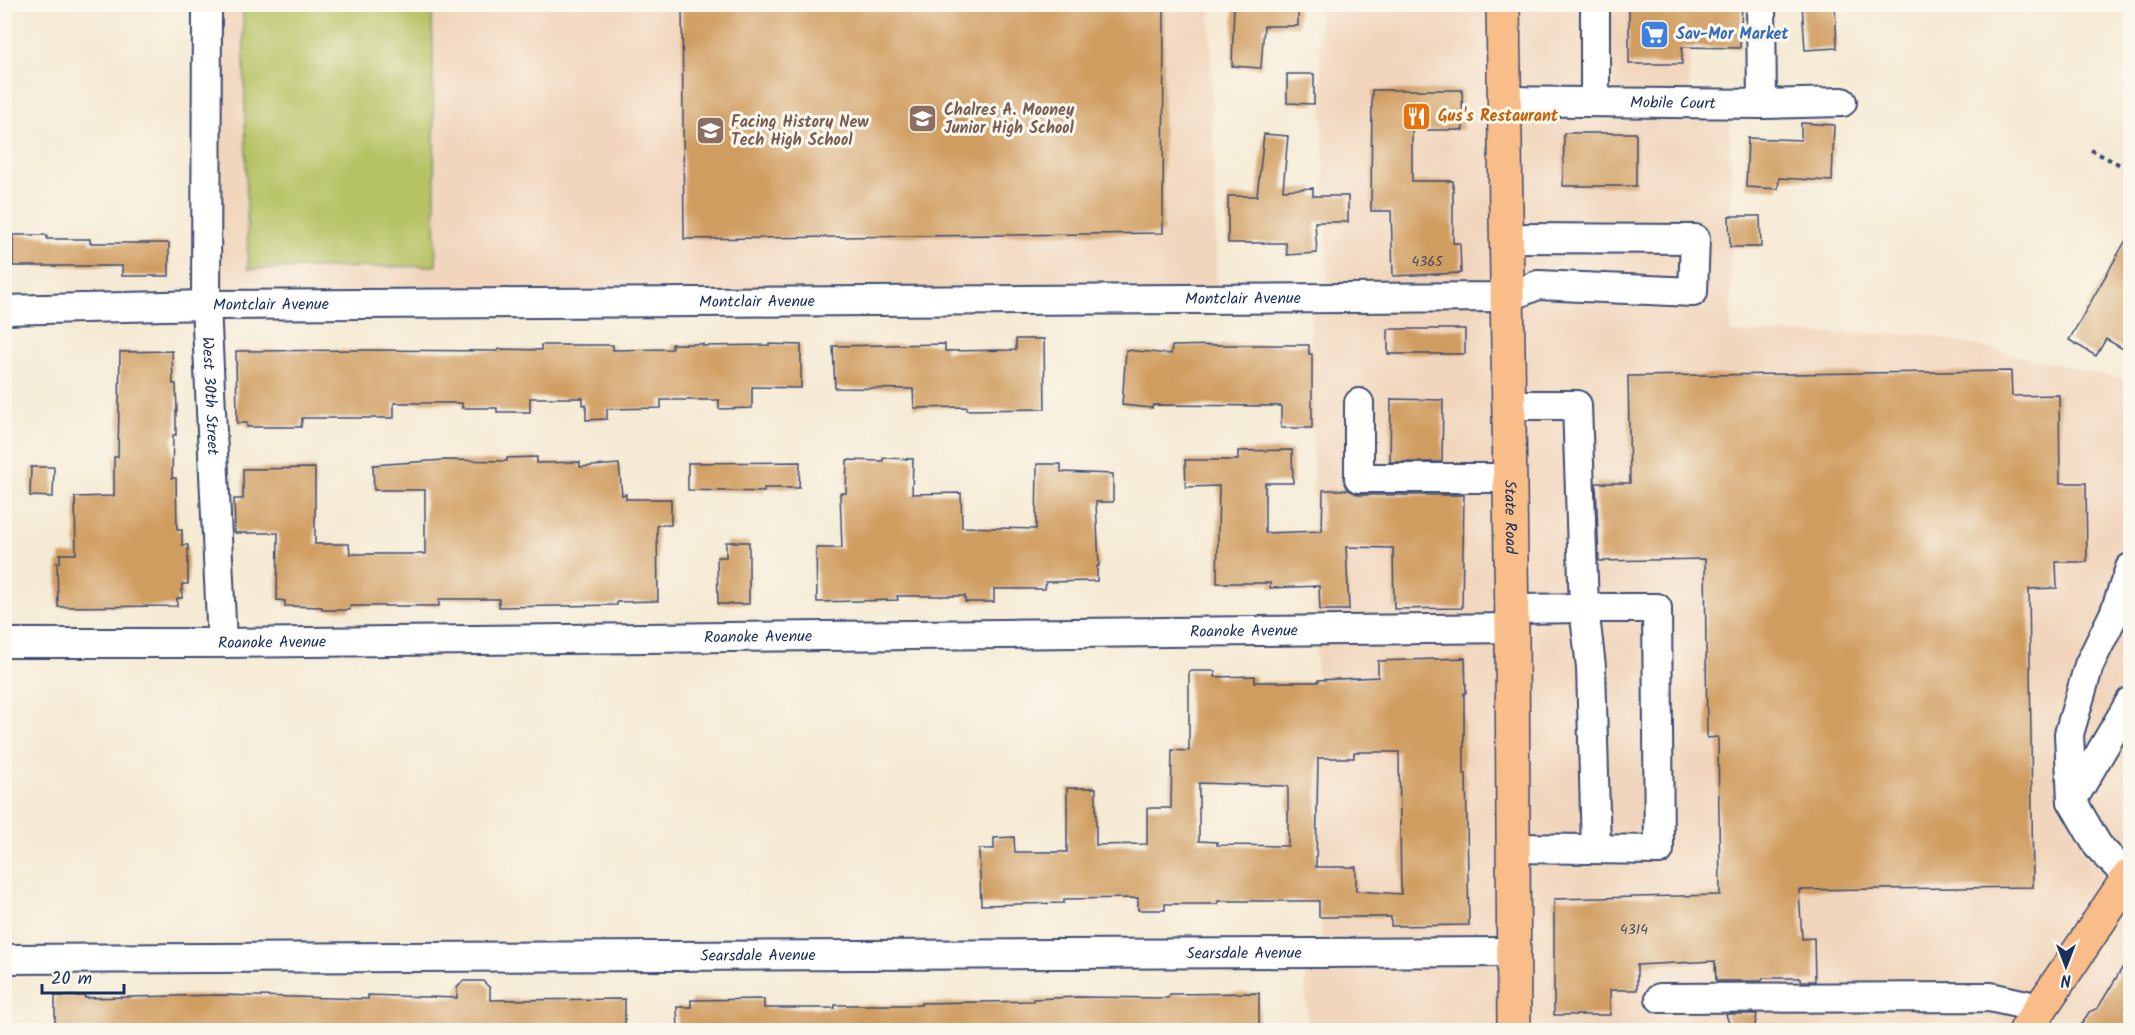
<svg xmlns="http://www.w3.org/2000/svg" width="2135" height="1035" font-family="Kalam,sans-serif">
  <rect width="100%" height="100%" fill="#fbf7ec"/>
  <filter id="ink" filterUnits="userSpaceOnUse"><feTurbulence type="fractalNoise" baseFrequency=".0167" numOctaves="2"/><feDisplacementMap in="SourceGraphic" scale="12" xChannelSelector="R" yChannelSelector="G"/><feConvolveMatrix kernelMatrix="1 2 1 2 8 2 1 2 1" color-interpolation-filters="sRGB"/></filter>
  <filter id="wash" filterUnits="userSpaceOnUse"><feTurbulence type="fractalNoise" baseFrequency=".008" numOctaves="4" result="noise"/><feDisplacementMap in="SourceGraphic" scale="24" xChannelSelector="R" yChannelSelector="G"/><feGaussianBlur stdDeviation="1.35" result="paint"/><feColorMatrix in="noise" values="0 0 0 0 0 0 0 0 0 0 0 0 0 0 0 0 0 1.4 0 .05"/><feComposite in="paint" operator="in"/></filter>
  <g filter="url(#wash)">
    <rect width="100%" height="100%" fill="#f5ead4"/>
    <g fill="#f1d5bc">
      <path d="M207 5H1210L1217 299 207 304Z"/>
      <path d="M1319 5H1688L1690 103H1730L1731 333 1924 334 2130 381V1030H1308L1304 953 1322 952 1310 299 1328 298Z"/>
    </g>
    <path fill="#b6c365" stroke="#687962" stroke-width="1.5" d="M243 5H432L436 266 248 269Z"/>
    <g id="blocks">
      <g fill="#d09d61" fill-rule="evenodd">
        <path d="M682 4H1164L1163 233 684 239Z"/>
        <path d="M1234 4H1298V26H1264L1261 68 1232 66Z"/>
        <path d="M1629 4H1742L1740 48 1682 47V64H1629Z"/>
        <path d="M1802 4H1835L1837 48 1805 50Z"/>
        <path d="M1287 74H1314V104L1287 103Z"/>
        <path d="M1372 90H1462L1463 130H1412V181H1453V243H1460L1461 273 1393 276 1391 211H1371Z"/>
        <path d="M1801 123 1834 125 1832 181 1779 178 1778 189 1746 187 1748 138 1801 140Z"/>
        <path d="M1564 133H1636V186H1563Z"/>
        <path d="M1264 134 1288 136 1283 190 1313 188V196H1348V222H1315L1317 253 1287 255 1286 243H1228V196H1257Z"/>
        <path d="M1729 216H1760L1761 247H1730Z"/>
        <path d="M2130 233V353L2106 339 2096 356 2069 340Z"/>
        <path d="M13 235H47V239H90V243H169V276H122V266H13Z"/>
        <rect x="1388" y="329" width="77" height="25"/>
        <path d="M1016 339H1044L1045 409 967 410V407L914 408 913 389 835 388 833 346 945 344V351L1016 350Z"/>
        <path d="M672 344H703V346L769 345V344L801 345V388L752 387V408L719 409V400H661V408L607 409V419L586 420V405H583V398H530V412H497V408H462V403H394V418H302L301 427H247V423H237L236 351 364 350 498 351V349L541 350V345H613V350L672 349Z"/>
        <path d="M1217 345H1309V354H1312V428H1281V406L1153 405 1152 408 1122 405 1126 350 1171 354 1172 346Z"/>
        <path d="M172 351 173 384H176L177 411H176V435H173L172 478H176L177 530H182V545H188V584H182V598H177V606L58 607 57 562H60V554H76L75 497 114 496V457H118L120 352Z"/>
        <path d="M2011 371 2012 396 2059 395 2060 483H2086L2087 562H2056L2057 588 2029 589 2033 887 1799 890 1802 939 1814 938 1815 981H1802L1799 978H1763L1762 981H1716L1715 961 1637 965V990H1610V1015H1554V899L1720 895 1718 737 1707 738 1705 559 1599 561 1596 483H1630L1628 376Z"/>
        <path d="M1391 399 1443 400 1442 462H1390Z"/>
        <path d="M1292 450 1293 483H1265V533L1322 531 1323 490H1349L1359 495H1464L1462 608 1394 609 1393 548 1346 547 1349 610H1320L1319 586 1270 588V583H1217L1219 486 1186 487 1185 460H1238V451Z"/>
        <path d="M537 457V463L580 462V467L619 464 622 495 626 494V499H671V525H657L658 601 617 602V605L499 607V599H439V606H350V610H322V607L285 606V601L277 600 278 533H235L234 499H243V469L315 468V544H349L350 554H425V490H374L373 465 444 460 507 461V458Z"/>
        <path d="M883 458 913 459 912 494 961 493 962 527 1036 529 1037 464H1061V472L1113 474V502H1096L1099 566H1097V581L1046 582 1045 589H994V602H965V596H897L898 600 817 602 816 548H842L840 493H846L847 460 883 461Z"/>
        <path d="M800 462 799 488H764V492L688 490V463Z"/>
        <path d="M31 467H54L53 497 30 496Z"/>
        <path d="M726 542H749V604H718L717 557H726Z"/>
        <path d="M1465 658 1466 693H1464V774H1466L1469 925 1391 926V917H1319V901H1218V904H1165V910H1138V898L1064 899V903L981 905 979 849H994V838L1014 837 1015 852H1067V788H1096V845L1147 844V808H1171L1172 750 1189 751V671H1215V677L1255 676V682H1318V680L1378 677V661ZM1354 752H1399L1401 894 1356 891V867H1316L1318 758H1354ZM1199 783 1288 786V846L1217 845V842L1199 841Z"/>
        <path d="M2130 955V1030H2078L2089 1012 2098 1008Z"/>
        <path d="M463 981H483L490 988V1000L625 999V1030H55V996H85V998L220 995 368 999V995L457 998V988Z"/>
        <path d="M1259 993V1030H678L677 1007H691V1000L764 999V1008H835V1005H921V1003L1033 1001V999L1077 997 1168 998 1170 994Z"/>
        <path d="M1726 1014H1757L1754 1030H1731Z"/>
      </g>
    </g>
  </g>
  <g filter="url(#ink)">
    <use href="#blocks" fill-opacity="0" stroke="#3c4b70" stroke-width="1.5"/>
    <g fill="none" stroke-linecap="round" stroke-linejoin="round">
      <defs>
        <g id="minor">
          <path id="s1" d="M207 4 206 305 222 643"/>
          <path d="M1595 4V102"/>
          <path d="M1761 4 1762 104"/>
          <path id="s2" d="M1505 101 1762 104 1842 102"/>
          <path id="s3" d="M4 310 206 305 1508 297 1538 285 1693 292 1695 239 1507 238"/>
          <path d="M1359 403V478H1510"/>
          <path d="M1510 405H1577L1584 608H1657L1659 850 1512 848"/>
          <path d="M1512 609 1584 608 1591 667 1596 849"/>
          <path id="s4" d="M4 643H222L1512 628"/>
          <path d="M2072 801 2130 702"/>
          <path d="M2129 878 2098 846 2072 801 2069 734 2089 665 2114 614 2130 568"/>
          <path id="s5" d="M4 959 1512 952"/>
          <path d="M1660 998 1990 997 2040 1008"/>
        </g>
        <g id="major">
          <path id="s6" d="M1503 4 1512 628 1514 1030"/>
          <path d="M2026 1030 2130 875"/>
        </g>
      </defs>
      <use href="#minor" stroke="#3c4b70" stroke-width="32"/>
      <use href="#major" stroke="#3c4b70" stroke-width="36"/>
      <path stroke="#3c4b70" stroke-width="4" stroke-dasharray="4.5 4.5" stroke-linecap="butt" d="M2091 150 2130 170"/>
      <use href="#minor" stroke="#fff" stroke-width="28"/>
      <use href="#major" stroke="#f8bd89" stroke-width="33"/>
    </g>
  </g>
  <defs>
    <symbol id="supermarket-square" viewBox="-11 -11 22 22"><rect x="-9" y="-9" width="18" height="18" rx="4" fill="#3f7fe0" stroke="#fbf7ec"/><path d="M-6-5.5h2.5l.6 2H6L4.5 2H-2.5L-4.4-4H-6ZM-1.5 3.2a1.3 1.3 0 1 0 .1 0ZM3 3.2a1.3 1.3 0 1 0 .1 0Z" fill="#fff"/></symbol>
    <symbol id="restaurant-square" viewBox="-11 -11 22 22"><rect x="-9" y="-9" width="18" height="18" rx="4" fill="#e8710a" stroke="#fbf7ec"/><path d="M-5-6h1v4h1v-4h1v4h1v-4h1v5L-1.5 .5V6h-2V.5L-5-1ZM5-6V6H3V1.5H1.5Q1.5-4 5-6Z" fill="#fff"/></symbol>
    <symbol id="school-square" viewBox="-11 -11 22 22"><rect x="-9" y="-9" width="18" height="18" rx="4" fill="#8d6e63" stroke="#fbf7ec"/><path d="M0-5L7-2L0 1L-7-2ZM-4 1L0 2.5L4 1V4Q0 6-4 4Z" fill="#fff"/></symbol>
  </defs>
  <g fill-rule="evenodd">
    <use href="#supermarket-square" x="1638" y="18" width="33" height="33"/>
    <use href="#restaurant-square" x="1400" y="100" width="33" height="33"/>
    <use href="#school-square" x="906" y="102" width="33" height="33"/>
    <use href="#school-square" x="694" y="114" width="33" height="33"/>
  </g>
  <g text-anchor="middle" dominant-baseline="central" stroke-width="6" stroke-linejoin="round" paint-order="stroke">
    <g font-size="14" fill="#484a5f">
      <text x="1427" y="262">4365</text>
      <text x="1634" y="930">4314</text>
    </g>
    <g font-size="16" font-weight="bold" fill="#366cbe" stroke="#fbf7ec" text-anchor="start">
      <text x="1676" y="34">Sav-Mor Market</text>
    </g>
    <g font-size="16" fill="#1b2f5e" stroke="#fbf7ec">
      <text stroke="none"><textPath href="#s2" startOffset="168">Mobile Court</textPath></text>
      <text stroke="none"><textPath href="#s3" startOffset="1239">Montclair Avenue</textPath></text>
      <text stroke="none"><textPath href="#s3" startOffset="753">Montclair Avenue</textPath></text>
      <text stroke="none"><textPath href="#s3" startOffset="267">Montclair Avenue</textPath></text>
      <text stroke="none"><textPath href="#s1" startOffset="392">West 30th Street</textPath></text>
      <text stroke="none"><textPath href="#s6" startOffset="513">State Road</textPath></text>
      <text stroke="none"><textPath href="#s4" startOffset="1240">Roanoke Avenue</textPath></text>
      <text stroke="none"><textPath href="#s4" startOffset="754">Roanoke Avenue</textPath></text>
      <text stroke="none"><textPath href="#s4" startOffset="268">Roanoke Avenue</textPath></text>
      <text stroke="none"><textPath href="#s5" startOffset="1240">Searsdale Avenue</textPath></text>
      <text stroke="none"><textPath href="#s5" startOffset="754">Searsdale Avenue</textPath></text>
    </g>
    <g font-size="16" font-weight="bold" fill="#785e54" stroke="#fbf7ec" text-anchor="start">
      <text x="944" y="110">Chalres A. Mooney<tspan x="944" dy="18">Junior High School</tspan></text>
      <text x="731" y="122">Facing History New<tspan x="731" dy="18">Tech High School</tspan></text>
    </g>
    <g font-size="16" font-weight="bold" fill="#c56008" stroke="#fbf7ec" text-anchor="start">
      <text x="1438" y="116">Gus's Restaurant</text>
    </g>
  </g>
  <rect width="2135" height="1035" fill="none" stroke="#fbf7ec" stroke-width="24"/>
  <g transform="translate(2066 966) rotate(180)" stroke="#fbf7ec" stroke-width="4.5" paint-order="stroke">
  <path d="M0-4.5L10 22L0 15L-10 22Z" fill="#1b2f5e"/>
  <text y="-9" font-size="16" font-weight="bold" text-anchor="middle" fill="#1b2f5e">N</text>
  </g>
  <path d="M42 984v9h82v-9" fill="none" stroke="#1b2f5e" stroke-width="3"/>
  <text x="51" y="984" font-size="18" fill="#1b2f5e" stroke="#fbf7ec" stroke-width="4.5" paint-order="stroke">20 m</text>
</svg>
